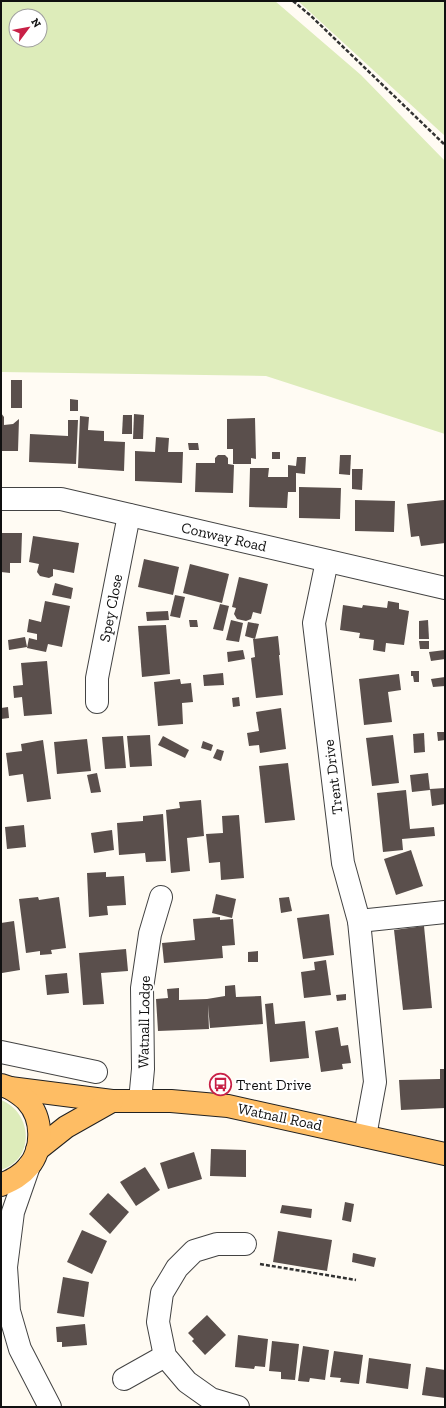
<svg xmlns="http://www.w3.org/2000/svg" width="446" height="1408" font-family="'Zilla Slab',serif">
  <rect width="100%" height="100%" fill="#fffbf3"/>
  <g fill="#ddecba" fill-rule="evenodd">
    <path d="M1 1H275L361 75 445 161V434L266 376 1 372ZM16 16H40V40H16Z"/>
    <path d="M298 1H445V136Z"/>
    <path d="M1 1100C33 1113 35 1159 1 1170Z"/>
  </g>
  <g fill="#5a4f4c">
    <rect x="11" y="380" width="11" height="28"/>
    <path d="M70 399 78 400V411H70Z"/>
    <path d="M1 413 4 417V425L13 424 19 419 18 451H1Z"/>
    <path d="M134 414 144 415 143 439H133Z"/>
    <path d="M123 415H132V434H122Z"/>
    <path d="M80 416 89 417 88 430 104 431V441L125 442 124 471 78 468Z"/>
    <path d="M255 418 256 459 251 458V464H233V449H227V419Z"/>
    <path d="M68 420H78L76 464 29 462 30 434 68 436Z"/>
    <path d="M156 437 169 438 168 452H183L182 483 135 481V451L155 452Z"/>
    <path d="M188 443H198L199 450H189Z"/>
    <rect x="272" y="452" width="8" height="7"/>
    <path d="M218 455H225L228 458V464L234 465 233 493 195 492 196 463H215V458Z"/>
    <path d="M340 455H351L350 475 339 474Z"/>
    <path d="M297 457H306L305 474 296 473V492H288L287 508 249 507 250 468H269L268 477H288V465L296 466Z"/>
    <path d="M352 469H363L362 490 352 489Z"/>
    <path d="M299 487 341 488 340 519 299 518Z"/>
    <path d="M355 500 395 501 394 532 355 531Z"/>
    <path d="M444 500 445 543 421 546 419 536 411 537 407 504Z"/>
    <path d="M1 533H22L21 563H10V573L1 572Z"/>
    <path d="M33 536 79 543 74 573 53 569V576L49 578 40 576 37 572 39 564 29 562Z"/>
    <path d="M144 559 179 567 173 595 138 587Z"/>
    <path d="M190 564 229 574 222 603 183 593Z"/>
    <path d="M239 577 268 584 261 614 253 612 251 619 246 621 237 619 234 614 236 608 232 607Z"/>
    <path d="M55 583 73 588 71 599 52 595Z"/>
    <path d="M175 595 185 597 180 618 170 616Z"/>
    <path d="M45 601 70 606 62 647 48 644 46 652 27 648 29 638 37 640V634L27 632 29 619 41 622Z"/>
    <path d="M388 601 399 603V609L409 611 404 645 386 643 385 652 373 650 374 640 359 638 360 633 340 630 343 605 362 608 363 605 387 608Z"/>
    <path d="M220 604 229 606 223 631 213 629Z"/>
    <path d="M168 611 169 620 147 621 146 612Z"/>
    <path d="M189 620H197L198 627H190Z"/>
    <path d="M231 620 243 623 239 642 226 640Z"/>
    <path d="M428 620 429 639H419V621Z"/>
    <path d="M248 622 259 624 255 639 245 636Z"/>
    <path d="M166 625 170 674 142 677 138 626Z"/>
    <path d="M278 636 280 655H279L283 695 256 698 251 658 255 657 253 639Z"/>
    <path d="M25 637 27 647 9 650 8 640Z"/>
    <path d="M419 641H429V649H420Z"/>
    <path d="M243 650 245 659 228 662 227 652Z"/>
    <path d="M445 650V659L431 661 429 652Z"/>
    <path d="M47 661 52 714 24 716 22 697 14 698 13 686 23 685 21 663Z"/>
    <path d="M411 671H419V682H414L413 676H411Z"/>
    <path d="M223 673 224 685 204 686 203 675Z"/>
    <path d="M399 674 401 690 388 692 392 722 364 725 359 679Z"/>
    <path d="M445 677V686L433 687 431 679Z"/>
    <path d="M180 679 181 684 191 683 193 702 182 703 183 724 158 726 154 682Z"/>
    <path d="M239 697 240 706 233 707 232 698Z"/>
    <path d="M8 707 9 718 1 719V708Z"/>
    <path d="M281 708 286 749 260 753 259 745 249 746 247 733 259 731 256 712Z"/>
    <path d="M437 732H445V740L438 741Z"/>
    <path d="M424 733 425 752 414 753 413 734Z"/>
    <path d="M150 735 152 766 130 767 127 736Z"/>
    <path d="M393 735 399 783 372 786 366 738Z"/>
    <path d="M123 736 126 768 105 769 102 737Z"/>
    <path d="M163 736 189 750 185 758 158 745Z"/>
    <path d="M87 739 91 771 57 774 54 742Z"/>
    <path d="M43 740 51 799 27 802 23 774 9 776 6 753 22 751 21 744Z"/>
    <path d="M203 741 213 745 211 751 201 748Z"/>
    <path d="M217 749 224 751 221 761 213 758Z"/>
    <path d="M288 763 295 820 265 823 259 766Z"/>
    <path d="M97 773 101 792 91 793 87 775Z"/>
    <path d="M428 773 430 790 412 792 410 775Z"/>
    <path d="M445 788V804L432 806 430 789Z"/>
    <path d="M406 790 410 829 434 827 435 836 402 839 403 850 383 852 377 793Z"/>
    <path d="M201 800 204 836 187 838 190 871 171 873 166 810 180 808 179 802Z"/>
    <path d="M163 814 166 861 146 862 145 853 119 855 117 823 143 821V816Z"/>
    <path d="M239 815 244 878 221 880 220 862 209 863 206 834 223 833 222 816Z"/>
    <path d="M24 825 26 847 7 849 5 827Z"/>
    <path d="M112 830 114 850 94 853 91 833Z"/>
    <path d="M411 850 423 886 396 895 384 859Z"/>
    <path d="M106 872V877L124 876 126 905 107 906 108 915 89 917 87 873Z"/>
    <path d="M216 894 236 899 232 918 212 913Z"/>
    <path d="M38 897 39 900 59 897 66 948 51 950 52 954 40 955V951L26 953 19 899Z"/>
    <path d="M289 897 292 911 281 913 279 898Z"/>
    <path d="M329 914 334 955 303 959 297 918Z"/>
    <path d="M220 917V920L233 919 235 945 222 946 223 958 164 963 162 943 195 940 193 919Z"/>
    <path d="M14 921 20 970 2 973 1 923Z"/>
    <path d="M424 926 432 1008 403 1010 394 930Z"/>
    <path d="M126 949 128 971 101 973 104 1004 83 1005 79 953Z"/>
    <path d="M258 951V962H248V952Z"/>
    <path d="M326 960 331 995 304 998 301 972 315 970 314 962Z"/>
    <path d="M67 973 69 993 47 995 45 975Z"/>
    <path d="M235 985 236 997 261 996 263 1024 210 1028 208 1005 209 1029 158 1031 156 999 168 998 167 989 179 988V1000L207 999 225 996V986Z"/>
    <path d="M346 994V1000L337 1001 336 995Z"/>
    <path d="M273 1003 275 1024 305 1021 309 1058 270 1062 265 1004Z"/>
    <path d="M338 1027 341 1046 348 1045 351 1063 342 1064 343 1069 321 1072 315 1031Z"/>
    <path d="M440 1069H445V1108L401 1110 399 1080 440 1079Z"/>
    <path d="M211 1149 246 1150V1177L210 1176Z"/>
    <path d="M194 1152 202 1179 168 1189 160 1163Z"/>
    <path d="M145 1167 160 1190 136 1206 120 1182Z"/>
    <path d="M108 1193 129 1212 110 1234 89 1214Z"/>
    <path d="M345 1202 354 1204 351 1222 342 1220Z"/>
    <path d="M282 1205 312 1209 311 1218 280 1213Z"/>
    <path d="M82 1230 107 1241 92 1274 67 1262Z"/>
    <path d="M278 1231 332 1240 327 1271 273 1262Z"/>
    <path d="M353 1253 376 1258 374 1267 352 1262Z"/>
    <path d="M63 1277 89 1282 84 1317 57 1313Z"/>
    <path d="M207 1315 226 1335 205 1355 192 1341 194 1339 188 1333Z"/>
    <path d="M85 1324 87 1345 62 1347V1342H57L56 1327Z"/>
    <path d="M238 1335 268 1339 265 1367 255 1366 254 1369 235 1367Z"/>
    <path d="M272 1341 299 1344 295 1380 281 1379V1372L269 1371Z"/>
    <path d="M303 1346 329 1350 325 1380 310 1378 309 1382 298 1381Z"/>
    <path d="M334 1351 363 1355 359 1384 340 1382 341 1378 330 1377Z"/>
    <path d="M369 1358 411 1364 408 1389 366 1383Z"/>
    <path d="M426 1367 445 1370V1398L422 1395Z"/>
  </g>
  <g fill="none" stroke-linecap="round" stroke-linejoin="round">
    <defs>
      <g id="minor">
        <path d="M1 499H61L445 588"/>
        <path d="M327 561 314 623 343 863 359 921 375 1082 365 1136"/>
        <path d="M97 702V678L129 515"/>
        <path d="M359 921 445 912"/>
        <path d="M1 1052 96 1072"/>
        <path d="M140 1101 143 1069 142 988 150 934 161 897"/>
        <path d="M29 1166 13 1212 6 1267 9 1311 20 1349 50 1407"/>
        <path d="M124 1379 165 1356"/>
        <path d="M238 1407 211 1399 187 1382 165 1356 158 1322 162 1293 177 1268 194 1251 217 1244H245"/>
      </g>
      <g id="major">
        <path d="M1 1085 10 1088 112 1101H171L228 1106 445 1154"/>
        <path d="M37 1150 66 1127 112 1101"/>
        <path d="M1 1185C12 1180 21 1176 29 1166 43 1149 43 1118 27 1101 23 1096 16 1092 10 1088"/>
      </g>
    </defs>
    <use href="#minor" stroke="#434343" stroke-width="24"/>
    <use href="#major" stroke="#212121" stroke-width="24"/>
    <g stroke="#323232" stroke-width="2.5" stroke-dasharray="4 2" stroke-linecap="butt">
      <path d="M293 1 310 15 445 145"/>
      <path d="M260 1264 356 1280"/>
    </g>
    <use href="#minor" stroke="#fff" stroke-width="22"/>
    <use href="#major" stroke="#febd64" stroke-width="22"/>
  </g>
  <defs>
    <symbol id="bus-ring" viewBox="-11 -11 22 22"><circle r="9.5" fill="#fff" stroke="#c82046" stroke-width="1.5"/><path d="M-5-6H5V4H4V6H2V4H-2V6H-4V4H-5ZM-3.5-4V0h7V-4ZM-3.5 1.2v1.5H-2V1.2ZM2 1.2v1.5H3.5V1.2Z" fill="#c82046"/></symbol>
  </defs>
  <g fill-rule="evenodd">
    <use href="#bus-ring" x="208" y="1072" width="25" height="25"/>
  </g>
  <g text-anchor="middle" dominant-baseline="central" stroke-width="4" stroke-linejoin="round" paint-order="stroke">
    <g font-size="15" fill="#101010" stroke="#fff">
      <text transform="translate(224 537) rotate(13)">Conway Road</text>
      <text transform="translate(111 608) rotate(-79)">Spey Close</text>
      <text transform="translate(333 777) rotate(-97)">Trent Drive</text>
      <text transform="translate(144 1022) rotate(-89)">Watnall Lodge</text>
      <text transform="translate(280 1117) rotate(12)">Watnall Road</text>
    </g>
    <g font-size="15" fill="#101010" stroke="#fff" text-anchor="start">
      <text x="236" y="1085">Trent Drive</text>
    </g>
  </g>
  <rect width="446" height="1408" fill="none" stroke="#101010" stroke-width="4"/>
  <g transform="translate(28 28) rotate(58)"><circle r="19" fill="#ffffff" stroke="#9f9f9f"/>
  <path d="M0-3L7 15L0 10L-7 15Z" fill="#c82046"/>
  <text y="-6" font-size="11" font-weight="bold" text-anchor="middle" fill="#101010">N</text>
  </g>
</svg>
